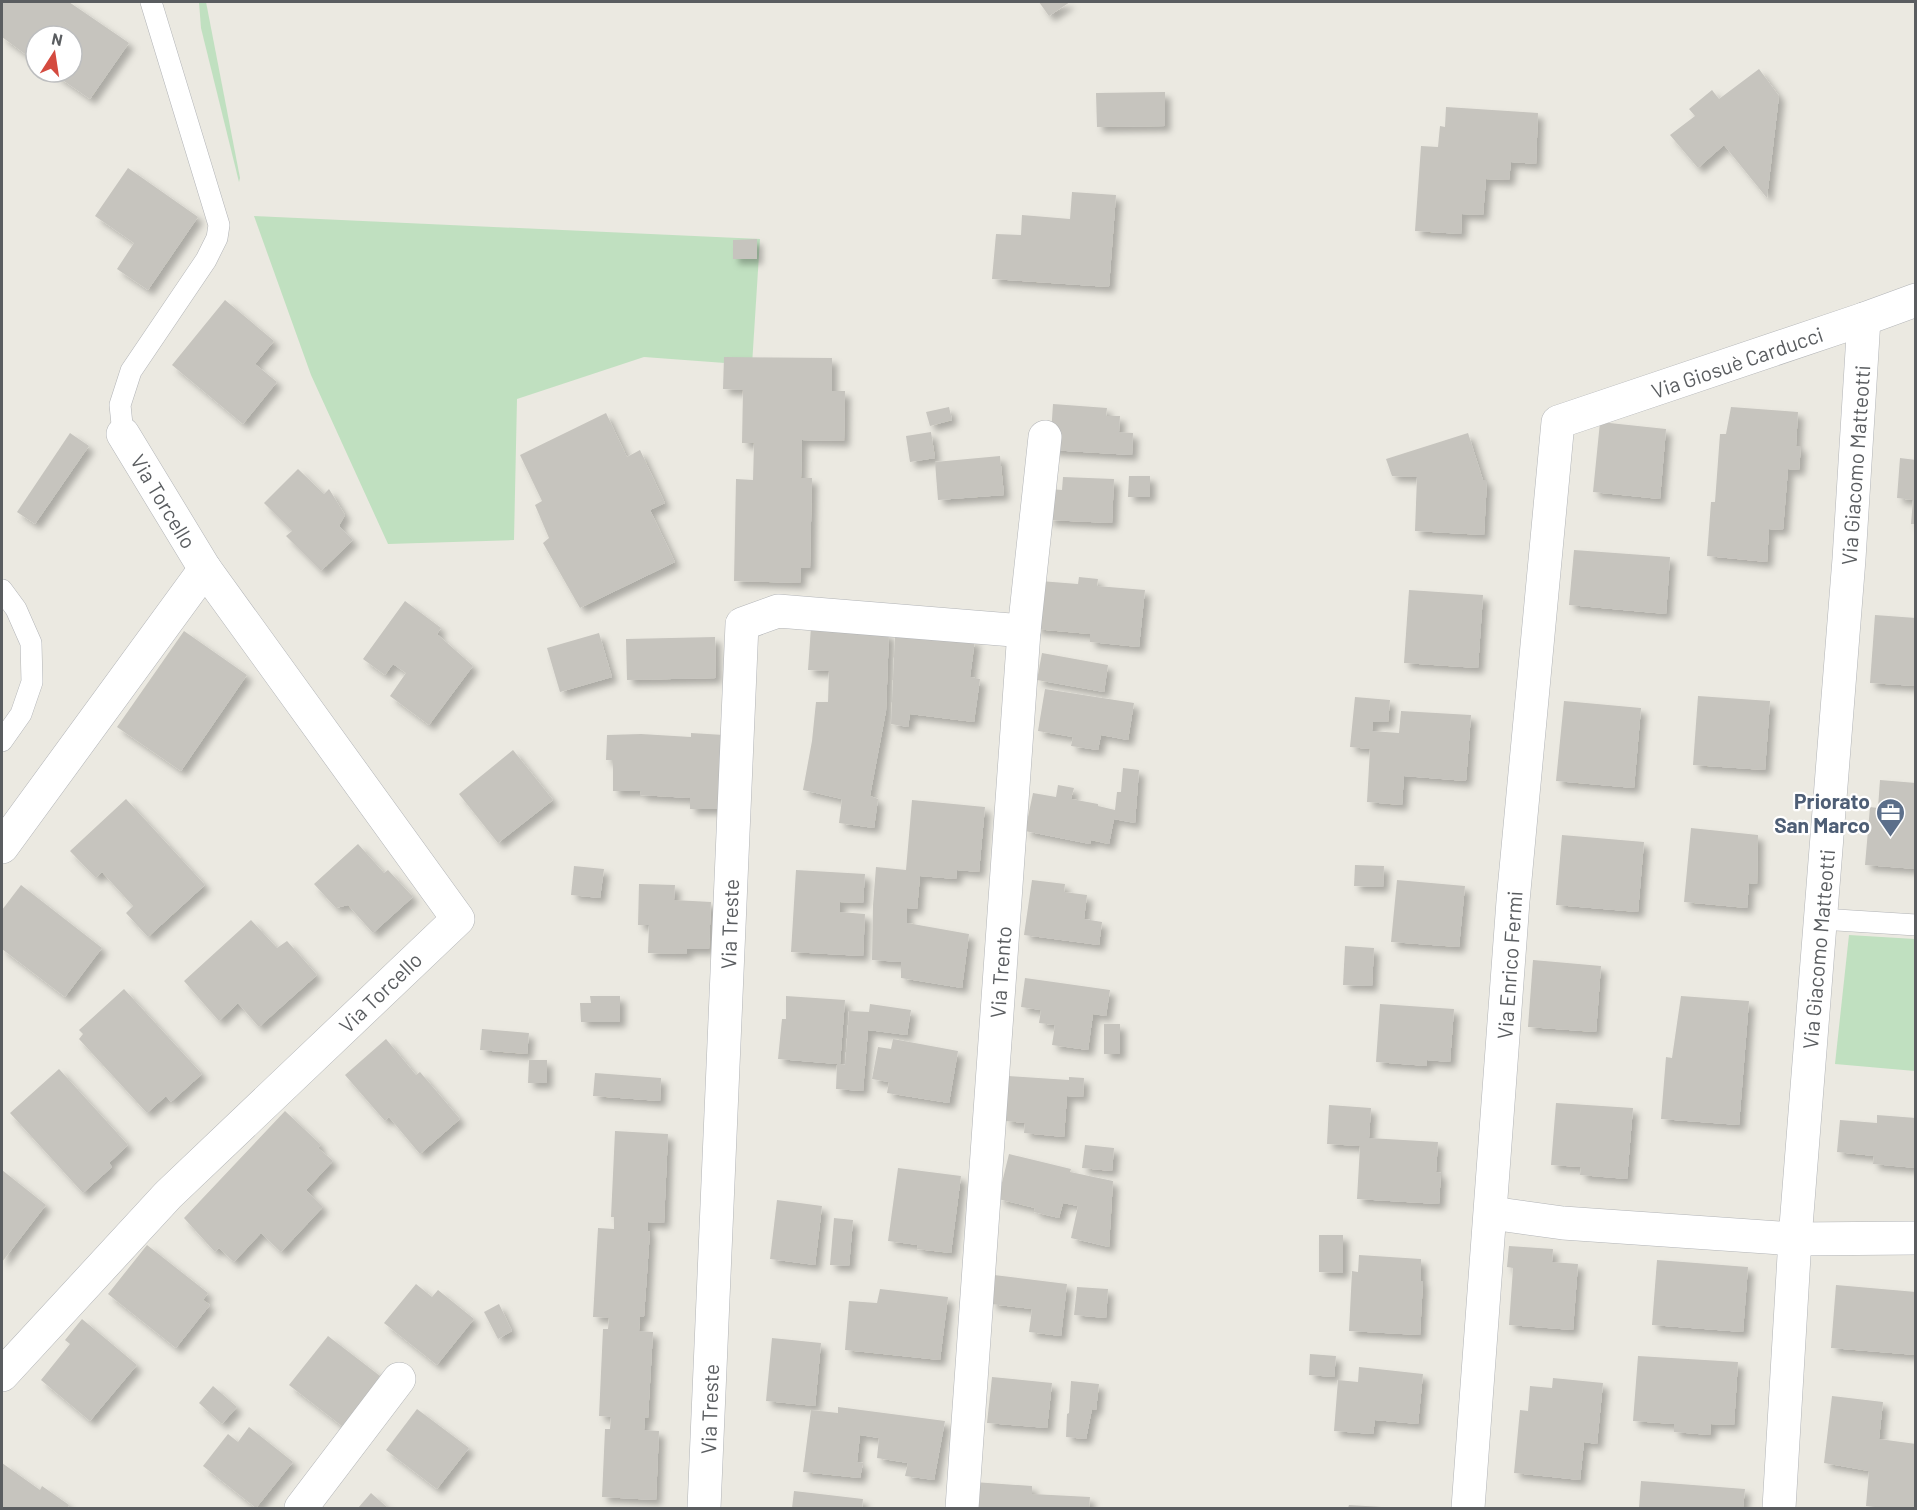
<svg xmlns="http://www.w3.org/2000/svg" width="1917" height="1510" font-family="Barlow,sans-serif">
  <defs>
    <filter id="shadow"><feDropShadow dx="5.5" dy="5.5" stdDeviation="3" flood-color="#0004"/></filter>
  </defs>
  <rect width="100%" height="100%" fill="#ebe9e1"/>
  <g fill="#c0e0c0">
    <path d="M199 2H206L240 178 239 182 201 28Z"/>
    <path d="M254 216 760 239 752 365 644 357 517 399 514 540 388 544 311 375Z"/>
    <path d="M1849 935 1915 939V1071L1835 1064Z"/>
  </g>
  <g fill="#c6c4be" filter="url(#shadow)">
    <path d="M2 2H69L129 43 90 99 51 72H72V36H36V62L2 37Z"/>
    <path d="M1039 2H1070L1049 16Z"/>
    <path d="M1759 69 1779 96 1767 198 1724 145 1698 168 1670 135 1695 116 1689 109 1712 90 1719 99Z"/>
    <path d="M1165 92V126L1097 127 1096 93Z"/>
    <path d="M1446 107 1538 113 1536 164 1511 162 1509 180 1486 179 1483 215 1462 214 1461 234 1415 231 1421 146 1438 147 1440 126 1445 127Z"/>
    <path d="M128 168 198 217 148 290 117 269 134 243 95 216Z"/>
    <path d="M1072 192 1116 195 1109 287 992 279 996 234 1021 235 1022 215 1070 219Z"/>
    <path d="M757 239V259H733V240Z"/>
    <path d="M225 300 274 341 255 364 277 382 243 424 172 365Z"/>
    <path d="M724 357 832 358V391H845L844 441 802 440 801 478H812L810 568H801L800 583 734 581 736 479 753 480 754 443H742L743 390 723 389Z"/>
    <path d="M1053 404 1107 408 1106 416H1120L1119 432 1133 433 1132 455 1050 450Z"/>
    <path d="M949 407 952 420 930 426 926 412Z"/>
    <path d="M1731 407 1798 412 1796 446H1801L1799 470 1788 469 1783 530 1769 529 1767 562 1707 556 1711 502H1715L1720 434H1726Z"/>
    <path d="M606 413 627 457 640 450 665 503 650 510 675 562 580 608 543 543 549 538 535 505 542 501 520 455Z"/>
    <path d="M1600 422 1666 429 1660 499 1593 492Z"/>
    <path d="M931 432 935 458 910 462 906 436Z"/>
    <path d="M70 433 89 446 35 524 17 512Z"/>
    <path d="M1468 433 1483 480H1487L1484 535 1415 531 1417 477 1392 476 1386 459Z"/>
    <path d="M1000 456 1004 495 938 500 935 462Z"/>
    <path d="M1900 458 1916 460V524H1911L1913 500 1897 498Z"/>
    <path d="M298 469 324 494 329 489 345 515 339 526 353 540 321 571 286 536 292 531 264 503Z"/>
    <path d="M1129 476H1150V497H1128Z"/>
    <path d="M1063 477 1114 479 1112 523 1048 520 1050 489 1062 490Z"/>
    <path d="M1574 550 1670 557 1666 614 1569 605Z"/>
    <path d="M1079 577 1098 579 1097 586 1145 590 1139 647 1090 642V634L1035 629 1040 581 1078 584Z"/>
    <path d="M1409 590 1483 595 1478 668 1404 663Z"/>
    <path d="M405 601 441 628 437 634 473 666 429 725 390 696 406 673 393 664 385 675 363 659Z"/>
    <path d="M1875 615 1916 618V686L1870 683Z"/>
    <path d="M811 627 889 633 886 711 870 796 878 799 874 828 839 823 842 799 803 790 812 741 816 702H828L829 671 808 670Z"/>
    <path d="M184 631 247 675 181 771 117 727Z"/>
    <path d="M599 633 612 677 560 692 547 648Z"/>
    <path d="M895 635 975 640 970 677 980 679 974 722 910 714 908 727 891 724Z"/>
    <path d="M715 637 716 678 627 680 626 639Z"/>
    <path d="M1042 653 1108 665 1104 692 1037 680Z"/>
    <path d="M1045 689 1134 703 1128 740 1101 735 1098 750 1071 746 1073 737 1038 731Z"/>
    <path d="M1698 696 1770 701 1765 770 1693 765Z"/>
    <path d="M1355 697 1390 700 1388 722H1373L1372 731 1399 733 1401 711 1471 715 1466 781 1404 776 1402 805 1367 802 1370 749 1350 747Z"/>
    <path d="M1564 701 1641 708 1634 788 1556 781Z"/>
    <path d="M691 733 724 735 723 809H690V798L640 795 641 791H613V760H606L607 735 641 734 691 737Z"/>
    <path d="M513 750 553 800 498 843 459 794Z"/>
    <path d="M1123 768 1139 770 1135 823 1114 819 1109 844 1091 840 1090 844 1025 831 1033 793 1056 797 1058 785 1074 788 1071 799 1098 804V806L1115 810 1117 792H1121Z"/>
    <path d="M1880 780 1916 783V869L1865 865 1870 807 1878 808Z"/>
    <path d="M126 799 205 885 148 937 126 913 133 906 102 872 96 878 70 851Z"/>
    <path d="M912 800 985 807 979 872 957 870 956 879 920 876 917 909 907 908V923L969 934 962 988 901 978V962L872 960 873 905 876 867 906 870Z"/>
    <path d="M1691 828 1758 835 1757 884 1749 883 1747 908 1684 902Z"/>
    <path d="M1562 835 1644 842 1638 912 1556 905Z"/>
    <path d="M358 844 384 873 388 870 413 897 373 933 348 905 336 908 314 884Z"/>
    <path d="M1355 865 1384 866 1383 887 1354 886Z"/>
    <path d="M574 866 604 869 600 898 571 895Z"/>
    <path d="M796 870 865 874 863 903 840 902V912L865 914 863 956 791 952Z"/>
    <path d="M1032 880 1065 884 1064 892 1087 895 1084 919 1102 922 1099 945 1024 935Z"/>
    <path d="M1397 880 1465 886 1459 947 1391 942Z"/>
    <path d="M639 884 675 885 674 900 711 902 709 949H687V954L648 953 649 925H638Z"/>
    <path d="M21 885 102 948 65 997 2 949V910Z"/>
    <path d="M251 920 277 948 287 941 317 975 259 1027 238 1003 219 1021 184 981Z"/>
    <path d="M1345 946 1374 948 1372 986 1343 985Z"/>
    <path d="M1533 960 1601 966 1596 1032 1528 1027Z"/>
    <path d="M1025 978 1110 990 1106 1016 1093 1014 1088 1050 1052 1045 1055 1025 1039 1023 1041 1010 1021 1007Z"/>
    <path d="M124 989 202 1074 171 1102 166 1096 147 1113 79 1039 83 1034 79 1030Z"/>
    <path d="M590 996H620V1022H581L580 1003H591Z"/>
    <path d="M786 996 845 1000 840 1064 845 1065 849 1011 869 1012 870 1004 911 1010 907 1035 868 1030 863 1091 836 1089 837 1064 778 1059 782 1019H786Z"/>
    <path d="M1681 996 1749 1001 1739 1125 1661 1119 1666 1057 1672 1058Z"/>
    <path d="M1380 1004 1454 1009 1450 1062 1427 1060V1066L1376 1062Z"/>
    <rect x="1104" y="1024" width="16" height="30"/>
    <path d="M482 1029 529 1033 527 1054 480 1050Z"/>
    <path d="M386 1039 416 1075 420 1072 460 1119 420 1154 389 1117 385 1121 345 1075Z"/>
    <path d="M893 1039 958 1051 949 1103 887 1093 889 1082 872 1079 878 1047 891 1049Z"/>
    <path d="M529 1060H547V1083H528Z"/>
    <path d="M59 1069 128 1145 109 1163 112 1167 83 1193 10 1113Z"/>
    <path d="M595 1073 661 1078 660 1101 593 1096Z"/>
    <path d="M1008 1076 1069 1080V1077L1084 1078 1083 1097 1067 1096 1064 1137 1024 1133 1025 1123 1005 1121Z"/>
    <path d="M1556 1103 1633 1108 1627 1179 1580 1175 1581 1167 1551 1165Z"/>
    <path d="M1329 1105 1371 1108 1369 1138 1438 1142 1436 1172 1441 1173 1439 1204 1357 1199 1360 1146 1327 1144Z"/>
    <path d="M285 1111 321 1145 318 1148 333 1161 306 1190 323 1207 281 1252 261 1233 234 1262 219 1248 215 1252 184 1218Z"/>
    <path d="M1877 1115 1916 1118V1168L1873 1164 1874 1156 1837 1152 1840 1120 1877 1123Z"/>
    <path d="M615 1131 668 1134 664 1223 648 1222V1232L650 1231 644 1317H640L639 1331 653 1332 648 1418H645L644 1430 659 1431 656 1500 602 1497 605 1429H610L611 1417 599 1416 603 1329H608L609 1318 593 1317 598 1228 614 1229V1217H611Z"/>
    <path d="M1085 1145 1114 1148 1112 1171 1082 1168Z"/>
    <path d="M1009 1154 1071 1169 1070 1172 1113 1181 1109 1247 1071 1238 1078 1206 1063 1203 1059 1218 1034 1212 1035 1208 998 1199Z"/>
    <path d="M898 1168 961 1176 951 1253 917 1249 918 1245 888 1241Z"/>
    <path d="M2 1170 46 1205 2 1262Z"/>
    <path d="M777 1200 822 1206 815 1265 770 1259Z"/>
    <path d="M834 1218 853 1220 849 1266 830 1265Z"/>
    <path d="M1319 1235H1343V1273L1319 1272Z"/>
    <path d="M147 1245 208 1293 203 1300 210 1305 176 1348 108 1294Z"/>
    <path d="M1509 1246 1553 1249 1552 1262 1578 1264 1573 1330 1509 1325 1513 1268 1507 1267Z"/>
    <path d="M1359 1255 1421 1259V1281H1423L1420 1335 1349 1331 1352 1271 1358 1272Z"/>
    <path d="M1657 1260 1748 1267 1743 1332 1652 1325Z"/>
    <path d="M994 1275 1067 1284 1061 1336 1029 1332 1032 1309 991 1304Z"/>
    <path d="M416 1284 432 1297 438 1290 474 1319 437 1365 384 1323Z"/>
    <path d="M1836 1285 1916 1292V1355L1831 1348Z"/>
    <path d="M1077 1287 1108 1289 1106 1318 1074 1315Z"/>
    <path d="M880 1289 948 1297 940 1360 845 1350 849 1301 877 1303Z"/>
    <path d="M499 1304 512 1331 498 1339 484 1312Z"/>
    <path d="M82 1319 137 1365 90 1421 41 1380 70 1344 65 1340Z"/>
    <path d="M328 1336 380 1376 342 1426 289 1385Z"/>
    <path d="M772 1338 821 1343 815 1406 766 1401Z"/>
    <path d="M1310 1354 1336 1356 1334 1377 1309 1375Z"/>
    <path d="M1638 1356 1738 1362 1734 1425 1711 1424 1710 1435 1674 1432V1424L1633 1421Z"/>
    <path d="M1359 1367 1423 1374 1418 1424 1375 1420 1373 1434 1334 1431 1338 1380 1358 1382Z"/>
    <path d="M992 1377 1052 1383 1047 1428 987 1423Z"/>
    <path d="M1553 1378 1603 1383 1597 1444 1584 1442 1580 1480 1514 1473 1520 1410 1528 1411 1530 1386 1552 1388Z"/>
    <path d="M1071 1381 1099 1384 1096 1410 1092 1409 1086 1439 1066 1437 1067 1414 1069 1413Z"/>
    <path d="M213 1386 237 1407 222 1424 199 1403Z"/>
    <path d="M1832 1396 1883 1402 1879 1439 1916 1444V1508H1885L1866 1506 1869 1471 1824 1463Z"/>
    <path d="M838 1407 945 1421 934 1480 905 1476 908 1463 877 1458 879 1438 860 1435 857 1462 863 1463 860 1478 803 1472 811 1410 838 1413Z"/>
    <path d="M417 1409 469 1448 437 1489 386 1450Z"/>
    <path d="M249 1427 293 1462 256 1508 203 1466 228 1434 238 1442Z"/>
    <path d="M2 1463 40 1490 42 1486 69 1505 67 1508H2Z"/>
    <path d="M1641 1481 1745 1489 1743 1508H1639Z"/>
    <path d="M974 1482 1032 1486V1494L1090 1497 1089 1508H972Z"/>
    <path d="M794 1491 863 1499 862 1508H792Z"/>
    <path d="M371 1493 388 1508H358Z"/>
    <path d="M1349 1505 1382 1507V1508H1348Z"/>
  </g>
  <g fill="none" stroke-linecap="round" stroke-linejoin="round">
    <defs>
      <g id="lane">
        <path d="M123 434 120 405 131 371 206 260 217 238 219 225 151 2"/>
        <path d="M2 590 16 609 31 643 32 682 21 714 2 741"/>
        <path d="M1821 919 1916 925"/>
      </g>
      <g id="street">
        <path d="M123 434 205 569"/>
        <path d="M2 847 205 569 458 919 168 1195 2 1375"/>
        <path d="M1491 1213 1563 1223 1795 1239 1916 1238"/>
        <path d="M301 1508 399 1379"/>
        <path d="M704 1508 742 624 778 611 1024 631"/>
        <path d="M962 1508 1024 631 1045 437"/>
        <path d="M1468 1508 1513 901 1558 422 1864 319 1916 300"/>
        <path d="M1779 1508 1795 1239 1849 559 1864 319"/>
      </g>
    </defs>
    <use href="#lane" stroke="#b2b4b7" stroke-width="22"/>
    <use href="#street" stroke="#b2b4b7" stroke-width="34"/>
    <use href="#lane" stroke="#fff" stroke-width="21"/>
    <use href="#street" stroke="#fff" stroke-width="33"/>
  </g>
  <defs>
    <symbol id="office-pin" viewBox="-11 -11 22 30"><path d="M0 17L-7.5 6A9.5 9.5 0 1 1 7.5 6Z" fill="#5c6f8a" stroke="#fff"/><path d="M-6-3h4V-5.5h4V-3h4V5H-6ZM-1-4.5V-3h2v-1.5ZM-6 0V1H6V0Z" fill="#fff"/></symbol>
  </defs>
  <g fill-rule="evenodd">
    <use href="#office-pin" x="1874" y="796" width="33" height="45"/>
  </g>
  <g text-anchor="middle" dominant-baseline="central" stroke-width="4.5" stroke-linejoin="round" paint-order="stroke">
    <g font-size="21" fill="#5a5d60" stroke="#fff">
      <text transform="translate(1737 362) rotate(-19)">Via Giosuè Carducci</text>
      <text transform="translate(1855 465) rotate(-86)">Via Giacomo Matteotti</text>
      <text transform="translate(164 501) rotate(59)">Via Torcello</text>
      <text transform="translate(729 924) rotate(-88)">Via Treste</text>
      <text transform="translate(1818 949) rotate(-85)">Via Giacomo Matteotti</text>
      <text transform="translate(1509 965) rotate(-86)">Via Enrico Fermi</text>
      <text transform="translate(1000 972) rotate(-86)">Via Trento</text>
      <text transform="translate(380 992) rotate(-44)">Via Torcello</text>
      <text transform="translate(709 1409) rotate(-88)">Via Treste</text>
    </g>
    <g font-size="21" font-weight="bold" fill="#4e5e75" stroke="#fff" text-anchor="end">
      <text x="1870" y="800">Priorato<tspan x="1870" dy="24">San Marco</tspan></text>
    </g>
  </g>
  <rect width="1917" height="1510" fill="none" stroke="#5a5d60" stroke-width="6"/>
  <g transform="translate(54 54) rotate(12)"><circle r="28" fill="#ffffff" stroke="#bdbebf" stroke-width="1.5"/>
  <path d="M0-4.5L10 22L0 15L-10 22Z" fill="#d44a3f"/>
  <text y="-9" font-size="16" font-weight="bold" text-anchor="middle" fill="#5a5d60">N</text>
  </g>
</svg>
